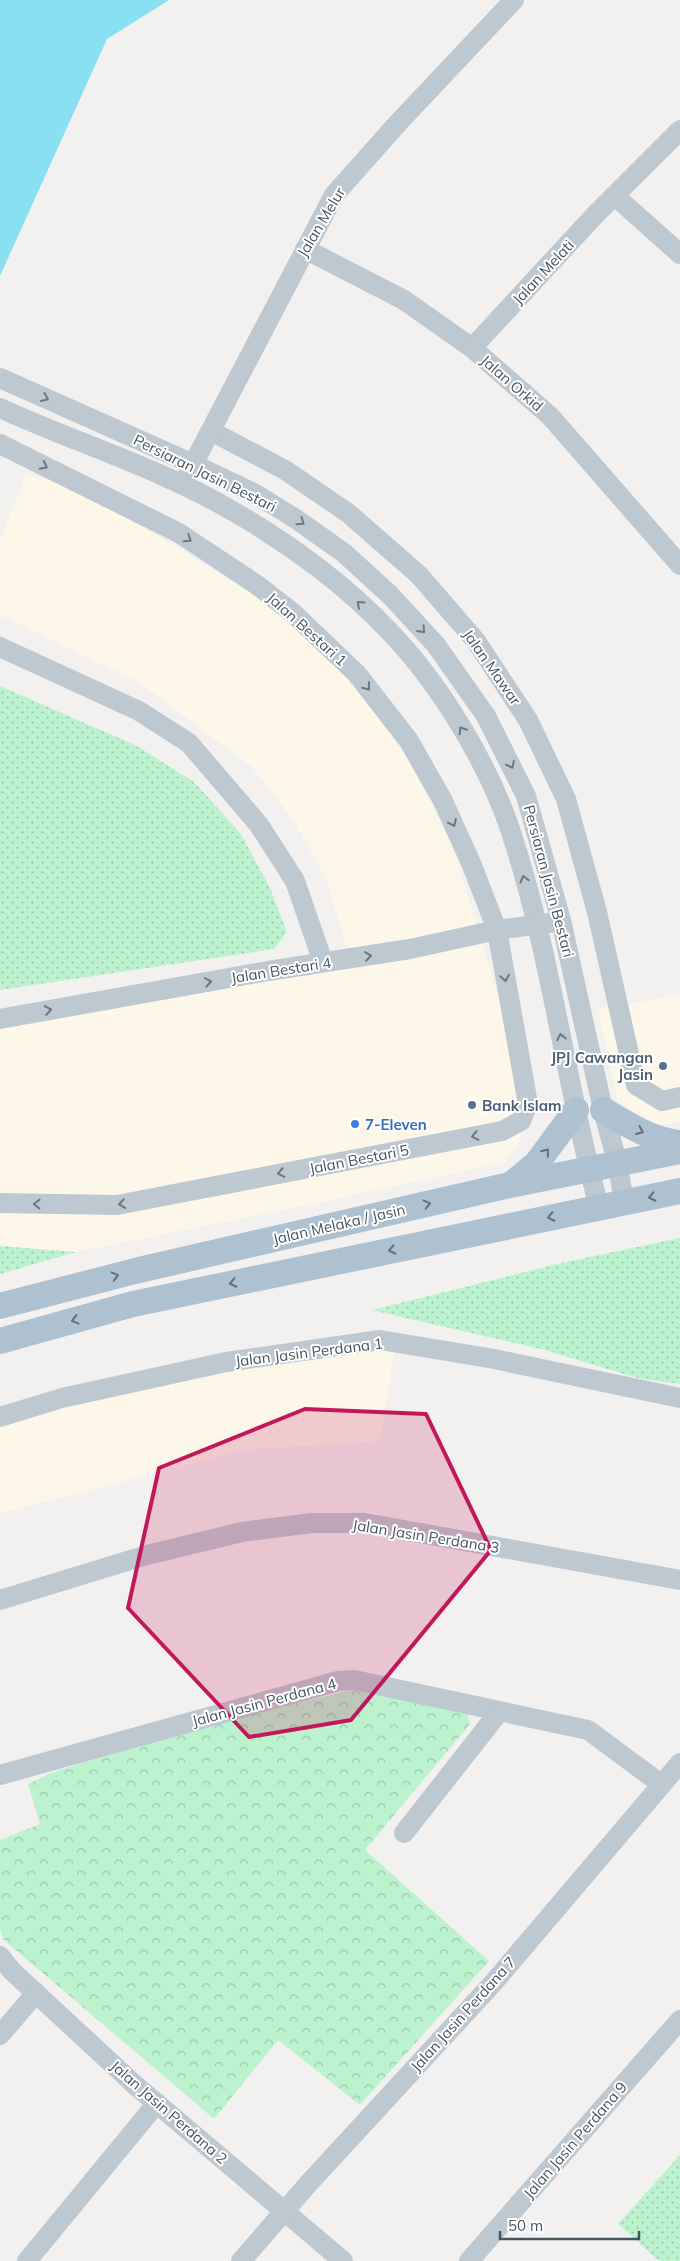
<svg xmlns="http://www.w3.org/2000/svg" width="680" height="2261" font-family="Mulish,sans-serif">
  <defs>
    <pattern id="grass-dots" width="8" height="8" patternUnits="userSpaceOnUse" patternTransform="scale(1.25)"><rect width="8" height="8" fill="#bdf2cf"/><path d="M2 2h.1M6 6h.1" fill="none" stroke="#9bc7ab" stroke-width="1.8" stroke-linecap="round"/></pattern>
    <pattern id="park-crowns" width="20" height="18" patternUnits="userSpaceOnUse" patternTransform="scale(1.25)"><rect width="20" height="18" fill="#bdf2cf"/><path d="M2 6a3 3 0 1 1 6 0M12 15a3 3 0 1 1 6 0" fill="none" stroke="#9bc7ab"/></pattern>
  </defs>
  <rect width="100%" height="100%" fill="#f3f0f0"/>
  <g fill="#fdf7ea">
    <path d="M26 475 62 483 160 537 272 606 350 679 410 763 453 847 534 1117 506 1162 289 1209 76 1252 0 1246V1018L350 961 328 884 295 822 251 766 139 682 0 615V541Z"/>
    <path d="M680 995V1122L658 1125 618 1101 597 1009Z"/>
    <path d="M395 1348 380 1441 244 1450 0 1513V1417L71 1394Z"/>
  </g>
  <g fill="url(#grass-dots)">
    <path d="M0 686 137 746 194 782 241 834 270 888 287 932 274 949 0 990Z"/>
    <path d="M680 1238V1384L637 1378 545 1350 372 1310 561 1263Z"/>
    <path d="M0 1246 76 1252 0 1274Z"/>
    <path d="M680 2155V2261H659L618 2224Z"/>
  </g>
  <path fill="url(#park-crowns)" d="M353 1690 467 1712 470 1724 365 1850 489 1961 360 2105 278 2040 214 2119 3 1939 0 1929V1840L40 1824 28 1784 51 1773 198 1726Z"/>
  <path fill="#88e0f1" d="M0 0H169L107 39 0 276Z"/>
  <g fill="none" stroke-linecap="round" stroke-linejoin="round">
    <g stroke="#bdc8d0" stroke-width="20">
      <path d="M615 196 680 254"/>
      <path d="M305 249 404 300 472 348 550 416 680 565"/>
      <path d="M472 348 594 216 680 130"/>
      <path d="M0 378 193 464 254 493 296 519 344 553 390 595 436 645 486 716 526 796 561 920 603 1110 618 1165 624 1203"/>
      <path d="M0 408C79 444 162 469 236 513 290 544 347 586 390 632 439 683 487 761 510 829 551 952 565 1082 599 1207"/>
      <path d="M211 431 285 470 348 513 419 575 476 641 528 720 566 799 597 912 636 1085 662 1101 680 1097"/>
      <path d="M0 444 179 533 257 585 293 613 357 674 409 741 443 801 471 863 497 930 528 1104 521 1121 502 1131 117 1205 0 1203"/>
      <path d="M188 474 334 195 398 123 514 0"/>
      <path d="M0 647 139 711 189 743 259 825 295 881 323 962"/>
      <path d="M0 1019 268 971 410 949 497 930 549 923"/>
      <path d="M0 1417 62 1398 226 1362 380 1340 489 1358 680 1398"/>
      <path d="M0 1600 147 1555 242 1532 312 1523H365L680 1580"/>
      <path d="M0 1775 338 1681 354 1680 588 1730 661 1784"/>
      <path d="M404 1833 499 1712"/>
      <path d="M0 1956 12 1971 135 2085 343 2261"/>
      <path d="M0 2035 36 1993"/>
      <path d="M27 2261 157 2103"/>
      <path d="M241 2261 309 2183 494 1982 680 1763"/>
      <path d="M469 2261 680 2020"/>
    </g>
    <g stroke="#aec1d0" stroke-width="26">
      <path d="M603 1110C628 1125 651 1140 680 1143"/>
      <path d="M513 1183 537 1163 576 1110"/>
      <path d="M0 1306 139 1270 510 1185 680 1151"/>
      <path d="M0 1341 133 1304 680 1191"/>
    </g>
  </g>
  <defs><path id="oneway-chevron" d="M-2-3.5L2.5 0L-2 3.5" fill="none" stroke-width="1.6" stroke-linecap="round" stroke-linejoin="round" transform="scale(1.25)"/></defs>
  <g stroke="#6a7881">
    <use href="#oneway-chevron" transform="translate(45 398) rotate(24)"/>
    <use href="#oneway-chevron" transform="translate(44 466) rotate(27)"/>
    <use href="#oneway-chevron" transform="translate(301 522) rotate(35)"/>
    <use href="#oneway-chevron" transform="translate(188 539) rotate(34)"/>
    <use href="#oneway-chevron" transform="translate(360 604) rotate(-138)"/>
    <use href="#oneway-chevron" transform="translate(422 630) rotate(48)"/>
    <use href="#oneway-chevron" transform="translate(367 687) rotate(52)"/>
    <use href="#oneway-chevron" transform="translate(462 730) rotate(-122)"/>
    <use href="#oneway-chevron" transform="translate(511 765) rotate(64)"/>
    <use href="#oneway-chevron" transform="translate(453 823) rotate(65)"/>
    <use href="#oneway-chevron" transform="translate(524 879) rotate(-106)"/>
    <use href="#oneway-chevron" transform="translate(368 956) rotate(-8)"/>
    <use href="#oneway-chevron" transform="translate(505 978) rotate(81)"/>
    <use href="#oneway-chevron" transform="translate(208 982) rotate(-10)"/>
    <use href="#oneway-chevron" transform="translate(48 1010) rotate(-10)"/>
    <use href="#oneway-chevron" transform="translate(561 1037) rotate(-102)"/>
    <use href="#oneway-chevron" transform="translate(475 1136) rotate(169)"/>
    <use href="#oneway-chevron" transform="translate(281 1173) rotate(169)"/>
    <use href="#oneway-chevron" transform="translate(37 1204) rotate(-179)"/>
    <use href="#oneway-chevron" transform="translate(122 1204) rotate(171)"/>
  </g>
  <g stroke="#61707b">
    <use href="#oneway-chevron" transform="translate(640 1131) rotate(24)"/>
    <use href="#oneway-chevron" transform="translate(546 1152) rotate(-51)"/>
    <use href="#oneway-chevron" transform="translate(652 1197) rotate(168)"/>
    <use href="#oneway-chevron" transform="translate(427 1204) rotate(-13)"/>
    <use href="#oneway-chevron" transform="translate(551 1217) rotate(168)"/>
    <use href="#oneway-chevron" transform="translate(392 1250) rotate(168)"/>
    <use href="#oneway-chevron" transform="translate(115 1276) rotate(-15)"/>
    <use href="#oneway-chevron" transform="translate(233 1283) rotate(168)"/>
    <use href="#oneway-chevron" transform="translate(75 1320) rotate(165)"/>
  </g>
  <path fill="#c2185b" fill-opacity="0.2" stroke="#c2185b" stroke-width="4" stroke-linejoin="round" d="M305 1409 426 1414 491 1550 351 1720 249 1737 128 1608 159 1468Z"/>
  <g fill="#5c6f8a" stroke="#fff" stroke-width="2">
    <circle cx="663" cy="1066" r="5"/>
    <circle cx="472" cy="1105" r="5"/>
  </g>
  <circle fill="#3f7fe0" stroke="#fff" stroke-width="2" cx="355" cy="1124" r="5"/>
  <g text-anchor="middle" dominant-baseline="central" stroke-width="4" stroke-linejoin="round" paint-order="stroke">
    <g font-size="15" fill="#47555f" stroke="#fff">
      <text transform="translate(321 222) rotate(-59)">Jalan Melur</text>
      <text transform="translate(543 272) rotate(-47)">Jalan Melati</text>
      <text transform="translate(512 383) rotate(41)">Jalan Orkid</text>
      <text transform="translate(205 473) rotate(26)">Persiaran Jasin Bestari</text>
      <text transform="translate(307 629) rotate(42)">Jalan Bestari 1</text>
      <text transform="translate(492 667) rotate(55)">Jalan Mawar</text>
      <text transform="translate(549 881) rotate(75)">Persiaran Jasin Bestari</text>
      <text transform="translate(281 970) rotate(-9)">Jalan Bestari 4</text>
      <text transform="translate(359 1159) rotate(-11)">Jalan Bestari 5</text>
      <text transform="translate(339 1224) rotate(-13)">Jalan Melaka / Jasin</text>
      <text transform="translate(309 1352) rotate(-7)">Jalan Jasin Perdana 1</text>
      <text transform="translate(426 1536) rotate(9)">Jalan Jasin Perdana 3</text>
      <text transform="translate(264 1702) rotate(-15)">Jalan Jasin Perdana 4</text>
      <text transform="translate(463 2014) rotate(-48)">Jalan Jasin Perdana 7</text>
      <text transform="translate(169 2112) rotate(41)">Jalan Jasin Perdana 2</text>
      <text transform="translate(575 2140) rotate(-49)">Jalan Jasin Perdana 9</text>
    </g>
    <g font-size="15" font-weight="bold" fill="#4e5e75" stroke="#fff" text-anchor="end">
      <text x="653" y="1057">JPJ Cawangan<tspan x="653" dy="17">Jasin</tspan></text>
      <text x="482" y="1105" text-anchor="start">Bank Islam</text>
    </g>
    <g font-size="15" font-weight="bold" fill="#366cbe" stroke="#fff" text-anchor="start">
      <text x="365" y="1124">7-Eleven</text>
    </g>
  </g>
  <path d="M500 2231v8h139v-8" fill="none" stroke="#47555f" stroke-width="2.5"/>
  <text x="508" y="2231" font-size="15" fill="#47555f" stroke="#ffffff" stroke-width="4" paint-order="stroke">50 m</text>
</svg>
